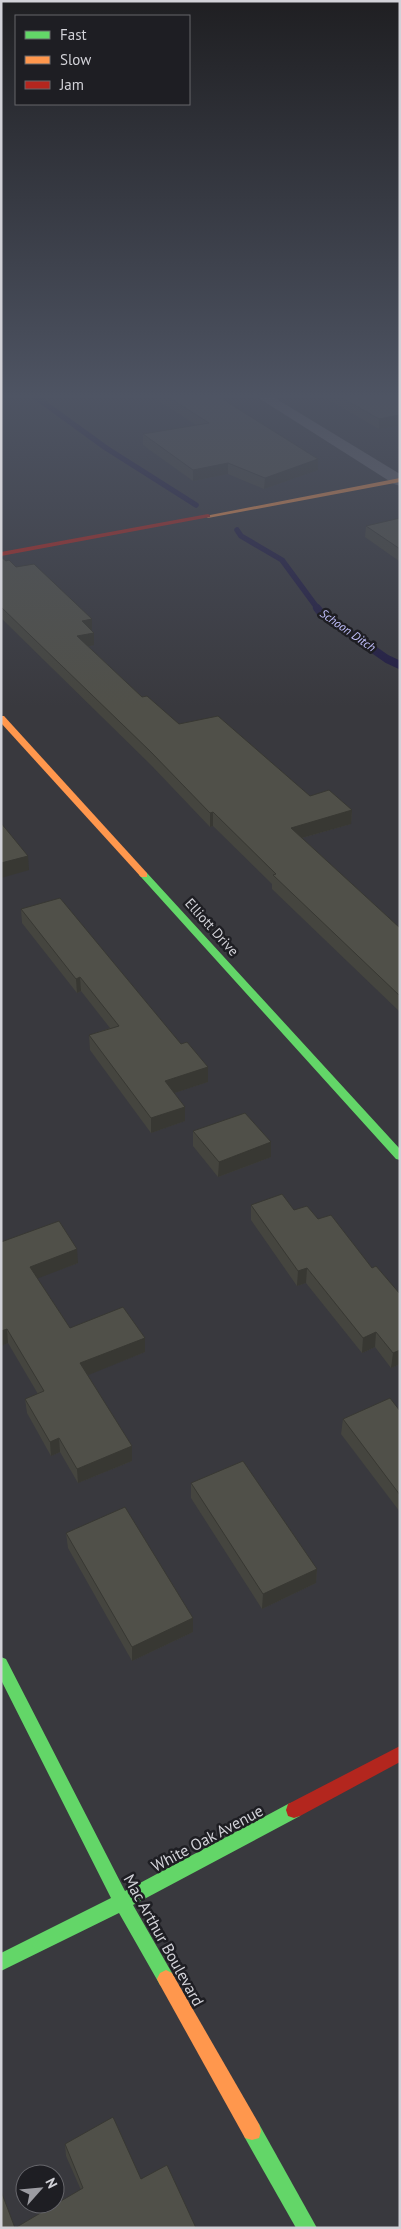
<svg xmlns="http://www.w3.org/2000/svg" width="401" height="2229" font-family="'PT Sans',sans-serif">
  <rect width="100%" height="100%" fill="#39393e"/>
  <g fill="none" stroke-linecap="round" stroke-linejoin="round">
    <g stroke="#221d43" stroke-width="5.5">
      <path d="M33 395 106 448 196 505"/>
      <path d="M237 530 241 536 282 560 318 609"/>
    </g>
    <path stroke="#221d43" stroke-width="8" d="M317 608 321 613 387 659 400 665"/>
    <path fill="#68686f" fill-rule="evenodd" d="M254 395H270L400 474V486L394 484Z"/>
    <g fill="#63d668" fill-rule="evenodd">
      <path d="M144 872 147 873 400 1149V1160L396 1159 141 877 139 875Z"/>
      <path d="M1 1657 6 1659 125 1891 288 1804 294 1802 300 1804 302 1810 300 1816 133 1905 172 1973 175 1979 172 1985 166 1988 160 1985 119 1913 1 1971V1953L111 1898 1 1680Z"/>
      <path d="M252 2122 259 2124 317 2228H296L245 2138 243 2131 245 2124Z"/>
    </g>
    <g fill="#ff974d" fill-rule="evenodd">
      <path d="M400 478V482L208 518 205 516Z"/>
      <path d="M1 716H4L147 873V877H141L1 723Z"/>
      <path d="M166 1970 172 1973 259 2124 261 2131 259 2138 252 2140 245 2138 160 1985 157 1979 160 1973Z"/>
    </g>
    <g fill="#b3261e" fill-rule="evenodd">
      <path d="M208 514 210 515V517L1 556V552Z"/>
      <path d="M400 1746V1762L300 1816 294 1818 288 1816 286 1810 288 1804Z"/>
    </g>
  </g>
  <g fill="#45453f">
    <path d="M150 395H216L318 459V470L264 489 228 474 193 481 143 445V434L196 425Z"/>
    <path d="M320 395H400V428L398 426 379 429Z"/>
    <path d="M400 518V567L399 566V561L365 537 366 526Z"/>
    <path d="M1 557 6 561 92 619V631L94 633V645L88 646 142 697 179 724 310 796 352 810 351 824 302 838 400 928V1012L272 889V884L213 826 210 827 151 765 1 618Z"/>
    <path d="M21 909 181 1044 208 1067V1082L174 1093 185 1121 151 1133 90 1050 89 1035 110 1028 81 991 77 993 22 923Z"/>
    <path d="M193 1131 271 1157 218 1177 193 1146Z"/>
    <path d="M251 1205 294 1210 318 1219 372 1268 400 1294V1364L391 1368 375 1347 362 1353 306 1283 297 1286 251 1220Z"/>
    <path d="M1 1242 78 1263 37 1278 70 1328 145 1352 87 1375 132 1446V1461L78 1483 60 1452 51 1456 27 1413 25 1399 38 1394 8 1343 1 1346Z"/>
    <path d="M400 1411V1512L341 1434 343 1419Z"/>
    <path d="M191 1483 317 1569 316 1583 262 1609 191 1498Z"/>
    <path d="M66 1533 193 1618V1632L132 1661 68 1548Z"/>
    <path d="M65 2144 141 2179 15 2228 81 2190 66 2156Z"/>
  </g>
  <g fill="#383833">
    <path d="M399 415 398 426 379 429V419Z"/>
    <path d="M318 459V470L264 489 265 478Z"/>
    <path d="M228 463V474L193 481V470Z"/>
    <path d="M92 619V631L82 633V621Z"/>
    <path d="M94 633V645L78 649 77 636Z"/>
    <path d="M352 810 351 824 291 841V828Z"/>
    <path d="M213 812V826L210 827V813Z"/>
    <path d="M28 856 29 870 1 878V863Z"/>
    <path d="M80 977 81 991 77 993 76 979Z"/>
    <path d="M208 1067V1082L165 1096V1081Z"/>
    <path d="M185 1107V1121L151 1133V1118Z"/>
    <path d="M271 1142V1157L218 1177 219 1162Z"/>
    <path d="M77 1249 78 1263 31 1281 30 1267Z"/>
    <path d="M307 1268 306 1283 297 1286 298 1271Z"/>
    <path d="M7 1329 8 1343 1 1346V1331Z"/>
    <path d="M376 1332 375 1347 362 1353 363 1338Z"/>
    <path d="M145 1338V1352L81 1378 80 1363Z"/>
    <path d="M400 1350V1364L391 1368 393 1353Z"/>
    <path d="M59 1438 60 1452 51 1456 50 1442Z"/>
    <path d="M132 1446V1461L78 1483 77 1469Z"/>
    <path d="M317 1569 316 1583 262 1609 263 1594Z"/>
    <path d="M193 1618V1632L132 1661V1647Z"/>
  </g>
  <g fill="#505049" stroke="#383833">
    <path d="M165 395H216L318 459 265 478 228 463 193 470 143 434 209 423Z"/>
    <path d="M337 395H400V417L399 415 379 419Z"/>
    <path d="M400 518V549L366 526Z"/>
    <path d="M1 557 6 561 9 560 16 567 34 564 92 619 82 621 94 633 77 636 142 697 147 696 179 724 218 716 310 796 329 790 352 810 291 828 400 928V996L273 875 276 874 213 812 210 813 151 752 1 607Z"/>
    <path d="M1 823 28 856 1 863Z"/>
    <path d="M60 898 181 1044 187 1042 208 1067 165 1081 185 1107 151 1118 89 1035 119 1026 80 977 76 979 21 909Z"/>
    <path d="M245 1113 271 1142 219 1162 193 1131Z"/>
    <path d="M282 1194 294 1210 307 1206 318 1219 331 1215 372 1268 376 1266 400 1294V1350L393 1353 376 1332 363 1338 307 1268 298 1271 251 1205Z"/>
    <path d="M59 1221 77 1249 30 1267 70 1328 123 1307 145 1338 80 1363 132 1446 77 1469 59 1438 50 1442 25 1399 44 1391 7 1329 1 1331V1242Z"/>
    <path d="M390 1398 400 1411V1495L343 1419Z"/>
    <path d="M243 1461 317 1569 263 1594 191 1483Z"/>
    <path d="M125 1507 193 1618 132 1647 66 1533Z"/>
    <path d="M113 2117 141 2179 167 2165 196 2228H1V2191L15 2228 83 2188 65 2144Z"/>
  </g>
  <linearGradient id="sky" x2="0" y2="1"><stop stop-color="#1f1f22"/><stop offset="0.56" stop-color="#4e5463"/><stop offset="1" stop-color="#4e5463" stop-opacity="0"/></linearGradient>
  <rect width="401" height="707" fill="url(#sky)"/>
  <g text-anchor="middle" dominant-baseline="central" stroke-width="5" stroke-linejoin="round" paint-order="stroke">
    <g font-size="12" font-style="italic" fill="#c2c0fd" stroke="#1e1e23">
      <text transform="translate(348 630) rotate(35)">Schoon Ditch</text>
    </g>
    <g font-size="14" fill="#d2d2d8" stroke="#1e1e23">
      <text transform="translate(212 927) rotate(48)">Elliott Drive</text>
    </g>
    <g font-size="16" fill="#d2d2d8" stroke="#1e1e23">
      <text transform="translate(207 1838) rotate(-28)">White Oak Avenue</text>
      <text transform="translate(164 1940) rotate(61)">Mac Arthur Boulevard</text>
    </g>
  </g>
  <rect width="401" height="2229" fill="none" stroke="#d2d2d8" stroke-width="5"/>
  <rect x="15" y="15" width="175" height="90" fill="#1e1e23" stroke="#66666b"/>
  <rect x="25" y="31" width="25" height="8" fill="#63d668" stroke="#66666b"/>
  <text x="60" y="40" font-size="15" fill="#d2d2d8">Fast</text>
  <rect x="25" y="56" width="25" height="8" fill="#ff974d" stroke="#66666b"/>
  <text x="60" y="65" font-size="15" fill="#d2d2d8">Slow</text>
  <rect x="25" y="81" width="25" height="8" fill="#b3261e" stroke="#66666b"/>
  <text x="60" y="90" font-size="15" fill="#d2d2d8">Jam</text>
  <g transform="translate(40 2189) rotate(63)"><circle r="24" fill="#1e1e23" stroke="#66666b"/>
  <path d="M0-4L9 19L0 12L-9 19Z" fill="#9c9ca2"/>
  <text y="-8" font-size="14" font-weight="bold" text-anchor="middle" fill="#d2d2d8">N</text>
  </g>
</svg>
